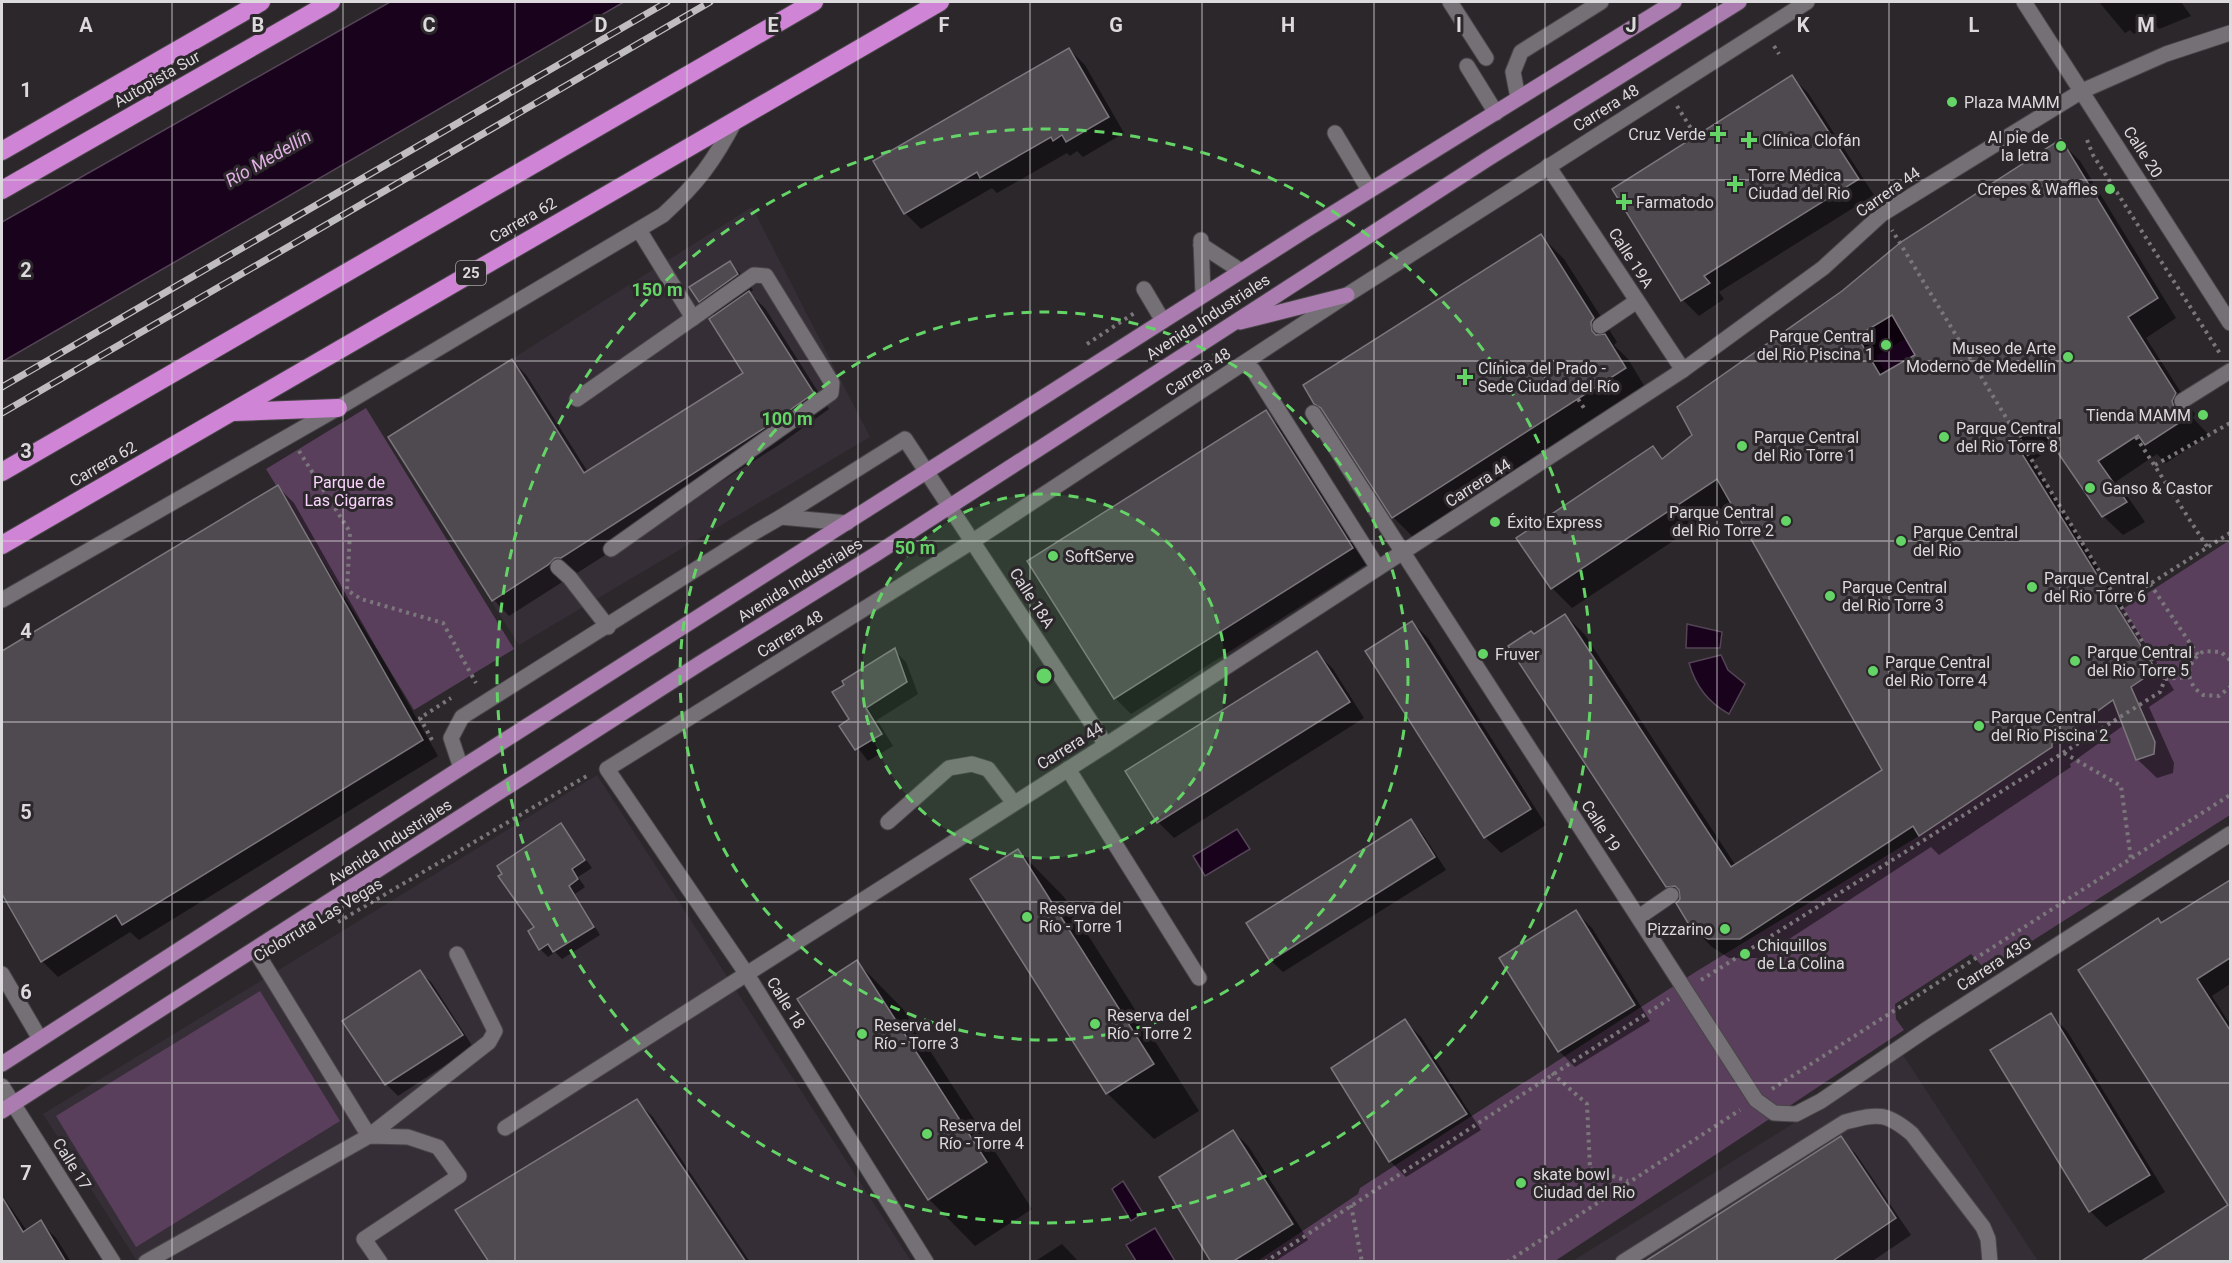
<svg xmlns="http://www.w3.org/2000/svg" width="2232" height="1263" font-family="Roboto,sans-serif">
  <rect width="100%" height="100%" fill="#2b272b"/>
  <g fill="#362e37">
    <path d="M752 207 870 437 519 645 387 438Z"/>
    <path d="M597 775 911 1261H137L43 1114Z"/>
    <path d="M1903 1055 2038 1261 1571 1262Z"/>
  </g>
  <g fill="#5a3f5c">
    <path d="M366 408 514 649 414 710 266 469Z"/>
    <path d="M2230 540V815L1991 967H1983L1971 954 1895 1004 1896 1019 1904 1030 1555 1261 1256 1262 1358 1194 1360 1188 1697 971 1919 836 2052 747V744L2120 694 2118 612Z"/>
    <path d="M260 991 340 1121 136 1247 56 1116Z"/>
  </g>
  <g fill="#19031c" stroke="#544456" stroke-width="1.5">
    <path d="M390 2H624L2 362V222Z"/>
    <path d="M1892 315 1915 355 1880 375 1857 336Z"/>
    <path d="M1687 624 1722 632 1720 648H1686Z"/>
    <path d="M1721 655 1728 670 1745 684 1729 714C1708 702 1696 687 1689 663Z"/>
    <path d="M1237 829 1250 849 1205 876 1193 856Z"/>
    <path d="M1123 1181 1143 1213 1131 1221 1112 1189Z"/>
    <path d="M1155 1228 1175 1261H1136L1126 1245Z"/>
  </g>
  <g fill="#0007" fill-rule="evenodd">
    <path d="M2099 2H2181L2191 16 2159 29 2152 22 2134 34 2130 30 2125 33Z"/>
    <path d="M1069 49 1085 65 1124 133 1083 157 1077 151 1070 156 1067 153 997 193 992 188 921 229 905 213Z"/>
    <path d="M1792 77 1808 93 1874 195 1719 292 1724 299 1699 316 1683 300 1614 190Z"/>
    <path d="M2060 141 2080 161 2176 318 2146 338 2195 414 2193 418 2209 435 2166 463 2157 454 2117 481 2145 522 2123 535 2103 516 2056 446 2032 461 2174 690 2149 707 2174 763 2173 773 2157 778 2137 759 2124 725 2070 764 2071 767 1939 855 1931 847 1760 958H1729L1712 947 1692 927 1681 900 1667 886 1534 636 1565 615 1585 635 1736 866 1884 771 1732 502 1572 608 1552 588 1518 539 1653 448 1664 459ZM1907 338 1917 355 1886 373 1876 356Z"/>
    <path d="M1541 236 1564 259 1617 342 1614 345 1628 359 1648 392 1416 540 1393 517 1327 414 1316 403Z"/>
    <path d="M730 263 746 279 753 290 749 293 765 308 829 409 779 445 577 573H571L564 581 509 616 494 600 512 360 527 376 588 472 745 373 715 316 700 301Z"/>
    <path d="M1265 412 1281 428 1367 564 1131 714 1115 698Z"/>
    <path d="M278 487 294 503 438 756 139 940 130 932 58 977 42 961 2 891V653Z"/>
    <path d="M1412 622 1428 638 1546 825 1501 853 1485 837 1367 651Z"/>
    <path d="M894 650 906 662 918 694 877 720 893 746 868 761 841 726 851 720Z"/>
    <path d="M1317 653 1333 669 1364 718 1174 838 1158 822Z"/>
    <path d="M1411 821 1422 833 1446 870 1283 972 1271 961 1248 924Z"/>
    <path d="M561 825 592 868 578 877 585 887 575 894 600 935 562 959 555 952 548 957 540 949 536 928Z"/>
    <path d="M1018 850 1064 897 1199 1111 1154 1139 1107 1093Z"/>
    <path d="M2230 881V984L2212 996 2230 1024V1262H2142L2230 1206 2080 971Z"/>
    <path d="M1576 912 1592 928 1650 1021 1575 1067 1559 1051Z"/>
    <path d="M857 962 903 1009 1032 1209 975 1246 929 1199Z"/>
    <path d="M420 972 432 983 473 1047 398 1096 386 1084Z"/>
    <path d="M2051 1015 2067 1031 2165 1192 2106 1227 2090 1211Z"/>
    <path d="M1405 1021 1421 1037 1481 1130 1406 1177 1390 1161Z"/>
    <path d="M637 1101 653 1117 750 1262H491Z"/>
    <path d="M1233 1131 1249 1147 1308 1240 1274 1262H1213Z"/>
    <path d="M1840 1138 1856 1154 1911 1235 1871 1262H1647Z"/>
    <path d="M2 1195 27 1231 40 1222 56 1238 71 1262H2Z"/>
    <path d="M1062 1244 1079 1262H1034Z"/>
  </g>
  <g fill="#4e4a4f" stroke="#7b767b" stroke-width="1.5" fill-rule="evenodd">
    <path d="M1069 48 1109 117 1066 142 1062 135 1053 141 1051 137 980 178 977 172 904 214 873 161Z"/>
    <path d="M1792 75 1859 179 1704 276 1710 283 1681 301 1612 189Z"/>
    <path d="M2061 139 2158 298 2128 317 2176 393 2172 401 2174 407 2182 411 2187 409 2191 415 2145 445 2138 435 2098 461 2127 502 2102 517 2039 425 2014 441 2156 670 2131 687 2155 742 2154 754 2136 760 2113 700 2052 744V747L1919 836 1913 826 1740 939H1708L1691 928 1676 903 1680 899 1679 890 1675 886 1666 887 1508 646 1531 631 1534 634 1565 614 1731 867 1882 770 1717 479 1551 589 1516 538 1653 446 1662 459 1692 435 1677 407 1842 291 1901 242ZM1892 315 1915 355 1880 375 1857 336Z"/>
    <path d="M1541 234 1594 318 1591 322 1592 331 1596 335 1605 334 1626 368 1392 518 1321 408 1314 404 1303 385Z"/>
    <path d="M730 261 738 274 699 302 689 287Z"/>
    <path d="M749 291 814 393 763 429 561 558H555L548 565 492 601 388 437 512 359 584 473 743 373 709 319Z"/>
    <path d="M1266 410 1353 548 1114 699 1027 561Z"/>
    <path d="M278 485 423 740 122 925 116 915 41 962 2 894V651Z"/>
    <path d="M1412 621 1531 809 1484 838 1365 651Z"/>
    <path d="M895 648 907 682 866 708 882 734 855 750 839 726 849 719 832 692 844 685 842 681Z"/>
    <path d="M1317 651 1350 702 1157 823 1125 771Z"/>
    <path d="M1411 819 1435 857 1270 961 1246 923Z"/>
    <path d="M561 823 585 860 572 869 578 879 569 886 594 927 553 952 548 944 539 950 528 931 534 927 498 876 502 874 497 866Z"/>
    <path d="M1018 849 1154 1064 1106 1094 970 879Z"/>
    <path d="M2230 880V958L2197 979 2230 1030V1262H2140L2228 1205 2078 970 2158 918 2161 923Z"/>
    <path d="M1576 910 1635 1005 1558 1052 1499 958Z"/>
    <path d="M857 960 987 1162 928 1200 797 999Z"/>
    <path d="M420 970 463 1035 385 1085 342 1021Z"/>
    <path d="M2051 1013 2150 1175 2089 1212 1990 1050Z"/>
    <path d="M1405 1019 1467 1114 1389 1162 1331 1068Z"/>
    <path d="M637 1099 746 1262H489L455 1210Z"/>
    <path d="M1233 1130 1293 1224 1232 1262H1211L1159 1177Z"/>
    <path d="M1841 1136 1896 1218 1831 1262H1644Z"/>
    <path d="M2 1197 23 1232 41 1220 66 1262H2Z"/>
  </g>
  <g fill="none" stroke-linecap="round" stroke-linejoin="round">
    <defs>
      <g id="minor">
        <path d="M1450 2 1486 58"/>
        <path d="M2024 2 2230 323"/>
        <path d="M1467 66 1496 113"/>
        <path d="M1518 98 1513 72 1521 52 1601 2"/>
        <path d="M1335 133 1369 190"/>
        <path d="M1548 166 1683 370"/>
        <path d="M1201 240 1203 295"/>
        <path d="M1201 245 1241 271"/>
        <path d="M1144 289 1163 321"/>
        <path d="M1600 326 1637 301"/>
        <path d="M1253 370 1378 568"/>
        <path d="M577 399 693 318 639 230"/>
        <path d="M2182 401 2230 371"/>
        <path d="M1313 413 1756 1100 1774 1113 1796 1114 1821 1101 1927 1029 2230 834"/>
        <path d="M781 517 905 439 1106 745"/>
        <path d="M611 549 831 393 832 383 766 276 754 275 693 318"/>
        <path d="M558 567 570 578 608 627"/>
        <path d="M2 600 338 408 663 215C698 183 714 161 736 119"/>
        <path d="M461 768 451 738 462 717 755 532 781 517 847 523"/>
        <path d="M1068 769 1199 978"/>
        <path d="M888 822 949 768 972 764 988 769 1014 803"/>
        <path d="M1639 917 1671 895"/>
        <path d="M255 950 369 1136 489 1042 495 1031 457 954"/>
        <path d="M2 974 40 1039"/>
        <path d="M2 1086 113 1262"/>
        <path d="M505 1128 1106 745 1683 370 1823 268 1882 214 2082 91 2166 54 2230 33"/>
        <path d="M146 1262 369 1136 408 1137 438 1147 459 1176 364 1239 380 1262"/>
        <path d="M926 1262 746 973 607 769 973 541 1347 295 1807 2"/>
        <path d="M1623 1262 1845 1122C1877 1114 1885 1111 1912 1134L1983 1227 1988 1239 1990 1262"/>
      </g>
      <g id="major">
        <path d="M1240 322 1347 295"/>
        <path d="M2 1064 461 768 1306 230 1674 2"/>
        <path d="M2 1111 699 664 876 554 1489 158 1739 2"/>
      </g>
      <g id="highway">
        <path d="M2 151 261 2"/>
        <path d="M2 190 331 2"/>
        <path d="M233 412 338 408"/>
        <path d="M2 472 814 2"/>
        <path d="M2 545 940 2"/>
      </g>
    </defs>
    <use href="#minor" stroke="#484548" stroke-width="17"/>
    <use href="#major" stroke="#484548" stroke-width="17"/>
    <use href="#highway" stroke="#484548" stroke-width="20"/>
    <g stroke="#7a777a" stroke-width="4" stroke-dasharray="3 4.5" stroke-linecap="butt">
      <path d="M1774 46 1779 54"/>
      <path d="M1677 106 1697 138"/>
      <path d="M2087 140 2093 155 2221 355"/>
      <path d="M1087 344 1136 312"/>
      <path d="M1578 399 1586 411"/>
      <path d="M2136 437 2208 548"/>
      <path d="M299 451 350 532 347 590 361 599 443 623 476 683"/>
      <path d="M2155 465 2230 423"/>
      <path d="M2150 584 2198 655"/>
      <path d="M2120 603 2230 533"/>
      <path d="M2230 660 2221 652 2204 651C2184 663 2185 683 2203 695L2219 696 2230 687"/>
      <path d="M2165 679 2188 677"/>
      <path d="M432 740 420 718 451 698"/>
      <path d="M2064 753 2121 786 2131 859"/>
      <path d="M338 922 590 774"/>
      <path d="M1701 980 2160 692 2165 679 1892 230"/>
      <path d="M1552 1073 1587 1104 1590 1169 1628 1181"/>
      <path d="M1772 1089 2230 795"/>
      <path d="M1351 1205 1362 1262"/>
      <path d="M1265 1262 1669 999"/>
      <path d="M1507 1262 1740 1110"/>
    </g>
    <use href="#minor" stroke="#757075" stroke-width="15"/>
    <use href="#major" stroke="#ab7caf" stroke-width="15"/>
    <use href="#highway" stroke="#cf84d5" stroke-width="18"/>
    <defs>
      <g id="rail">
        <path d="M2 387 667 2"/>
        <path d="M2 413 710 2"/>
      </g>
    </defs>
    <use href="#rail" stroke="#c0bdc0" stroke-width="7"/>
    <use href="#rail" stroke="#2b272b" stroke-width="4.5" stroke-dasharray="14" stroke-linecap="butt"/>
  </g>
  <path fill="none" stroke="#dddadd" stroke-width="1.5" stroke-opacity="0.55" d="M172 2V1262M343 2V1262M515 2V1262M687 2V1262M858 2V1262M1030 2V1262M1202 2V1262M1374 2V1262M1545 2V1262M1717 2V1262M1889 2V1262M2060 2V1262M2 180H2230M2 361H2230M2 541H2230M2 722H2230M2 902H2230M2 1083H2230"/>
  <circle cx="1044" cy="676" r="182" fill="#65d467" fill-opacity=".12"/>
  <g fill="none" stroke="#65d467" stroke-width="3" stroke-dasharray="10 8">
    <circle cx="1044" cy="676" r="182"/>
    <circle cx="1044" cy="676" r="364"/>
    <circle cx="1044" cy="676" r="547"/>
  </g>
  <g fill="#65d467" stroke="#2b272b" stroke-width="2">
    <circle cx="1952" cy="102" r="6"/>
    <path d="M1715 125h6v6h6v6h-6v6h-6v-6h-6v-6h6z"/>
    <path d="M1746 131h6v6h6v6h-6v6h-6v-6h-6v-6h6z"/>
    <circle cx="2061" cy="146" r="6"/>
    <path d="M1732 175h6v6h6v6h-6v6h-6v-6h-6v-6h6z"/>
    <circle cx="2110" cy="189" r="6"/>
    <path d="M1621 193h6v6h6v6h-6v6h-6v-6h-6v-6h6z"/>
    <circle cx="1886" cy="345" r="6"/>
    <circle cx="2068" cy="357" r="6"/>
    <path d="M1462 368h6v6h6v6h-6v6h-6v-6h-6v-6h6z"/>
    <circle cx="2203" cy="415" r="6"/>
    <circle cx="1944" cy="437" r="6"/>
    <circle cx="1742" cy="446" r="6"/>
    <circle cx="2090" cy="488" r="6"/>
    <circle cx="1786" cy="521" r="6"/>
    <circle cx="1495" cy="522" r="6"/>
    <circle cx="1901" cy="541" r="6"/>
    <circle cx="1053" cy="556" r="6"/>
    <circle cx="2032" cy="587" r="6"/>
    <circle cx="1830" cy="596" r="6"/>
    <circle cx="1483" cy="654" r="6"/>
    <circle cx="2075" cy="661" r="6"/>
    <circle cx="1873" cy="671" r="6"/>
    <circle cx="1979" cy="726" r="6"/>
    <circle cx="1027" cy="917" r="6"/>
    <circle cx="1725" cy="929" r="6"/>
    <circle cx="1745" cy="954" r="6"/>
    <circle cx="1095" cy="1024" r="6"/>
    <circle cx="862" cy="1034" r="6"/>
    <circle cx="927" cy="1134" r="6"/>
    <circle cx="1521" cy="1183" r="6"/>
  </g>
  <g text-anchor="middle" dominant-baseline="central" stroke-width="6" stroke-linejoin="round" paint-order="stroke">
    <rect fill="#2b272b" stroke="#a8a4a8" stroke-width="1.5" x="456" y="261" width="30" height="24" rx="4.5"/>
    <g font-size="15" font-weight="bold" fill="#dddadd">
      <text x="471" y="273">25</text>
    </g>
    <g font-size="16" fill="#dddadd" stroke="#2b272b">
      <text transform="translate(157 79) rotate(-30)">Autopista Sur</text>
      <text transform="translate(1606 108) rotate(-32)">Carrera 48</text>
      <text transform="translate(2143 152) rotate(57)">Calle 20</text>
      <text transform="translate(1888 192) rotate(-35)">Carrera 44</text>
      <text transform="translate(523 220) rotate(-30)">Carrera 62</text>
      <text transform="translate(1631 258) rotate(57)">Calle 19A</text>
      <text transform="translate(1208 317) rotate(-33)">Avenida Industriales</text>
      <text transform="translate(1198 372) rotate(-33)">Carrera 48</text>
      <text transform="translate(103 464) rotate(-30)">Carrera 62</text>
      <text transform="translate(1478 483) rotate(-33)">Carrera 44</text>
      <text transform="translate(800 580) rotate(-32)">Avenida Industriales</text>
      <text transform="translate(1032 598) rotate(57)">Calle 18A</text>
      <text transform="translate(790 634) rotate(-32)">Carrera 48</text>
      <text transform="translate(1070 746) rotate(-32)">Carrera 44</text>
      <text transform="translate(1601 826) rotate(57)">Calle 19</text>
      <text transform="translate(390 842) rotate(-33)">Avenida Industriales</text>
      <text transform="translate(318 920) rotate(-31)">Ciclorruta Las Vegas</text>
      <text transform="translate(1994 964) rotate(-33)">Carrera 43G</text>
      <text transform="translate(786 1003) rotate(58)">Calle 18</text>
      <text transform="translate(72 1164) rotate(58)">Calle 17</text>
    </g>
    <g font-size="16" fill="#dddadd" stroke="#2b272b" text-anchor="start">
      <text x="1964" y="102">Plaza MAMM</text>
      <text x="1706" y="134" text-anchor="end">Cruz Verde</text>
      <text x="2049" y="137" text-anchor="end">Al pie de<tspan x="2049" dy="18">la letra</tspan></text>
      <text x="1762" y="140">Clínica Clofán</text>
      <text x="1748" y="175">Torre Médica<tspan x="1748" dy="18">Ciudad del Rio</tspan></text>
      <text x="2098" y="189" text-anchor="end">Crepes &amp; Waffles</text>
      <text x="1636" y="202">Farmatodo</text>
      <text x="1874" y="336" text-anchor="end">Parque Central<tspan x="1874" dy="18">del Rio Piscina 1</tspan></text>
      <text x="2056" y="348" text-anchor="end">Museo de Arte<tspan x="2056" dy="18">Moderno de Medellín</tspan></text>
      <text x="1478" y="368">Clínica del Prado -<tspan x="1478" dy="18">Sede Ciudad del Río</tspan></text>
      <text x="2191" y="415" text-anchor="end">Tienda MAMM</text>
      <text x="1956" y="428">Parque Central<tspan x="1956" dy="18">del Rio Torre 8</tspan></text>
      <text x="1754" y="437">Parque Central<tspan x="1754" dy="18">del Rio Torre 1</tspan></text>
      <text x="2102" y="488">Ganso &amp; Castor</text>
      <text x="1774" y="512" text-anchor="end">Parque Central<tspan x="1774" dy="18">del Rio Torre 2</tspan></text>
      <text x="1507" y="522">Éxito Express</text>
      <text x="1913" y="532">Parque Central<tspan x="1913" dy="18">del Rio</tspan></text>
      <text x="1065" y="556">SoftServe</text>
      <text x="2044" y="578">Parque Central<tspan x="2044" dy="18">del Rio Torre 6</tspan></text>
      <text x="1842" y="587">Parque Central<tspan x="1842" dy="18">del Rio Torre 3</tspan></text>
      <text x="2087" y="652">Parque Central<tspan x="2087" dy="18">del Rio Torre 5</tspan></text>
      <text x="1495" y="654">Fruver</text>
      <text x="1885" y="662">Parque Central<tspan x="1885" dy="18">del Rio Torre 4</tspan></text>
      <text x="1991" y="717">Parque Central<tspan x="1991" dy="18">del Rio Piscina 2</tspan></text>
      <text x="1039" y="908">Reserva del<tspan x="1039" dy="18">Río - Torre 1</tspan></text>
      <text x="1713" y="929" text-anchor="end">Pizzarino</text>
      <text x="1757" y="945">Chiquillos<tspan x="1757" dy="18">de La Colina</tspan></text>
      <text x="1107" y="1015">Reserva del<tspan x="1107" dy="18">Río - Torre 2</tspan></text>
      <text x="874" y="1025">Reserva del<tspan x="874" dy="18">Río - Torre 3</tspan></text>
      <text x="939" y="1125">Reserva del<tspan x="939" dy="18">Río - Torre 4</tspan></text>
      <text x="1533" y="1174">skate bowl<tspan x="1533" dy="18">Ciudad del Rio</tspan></text>
    </g>
    <g font-size="16" fill="#fcd4ff" stroke="#2b272b">
      <text x="349" y="482">Parque de<tspan x="349" dy="18">Las Cigarras</tspan></text>
    </g>
    <g font-size="18" font-style="italic" fill="#e1b0e5" stroke="#2b272b">
      <text transform="translate(268 158) rotate(-30)">Río Medellín</text>
    </g>
  </g>
  <g font-size="20" text-anchor="middle" font-weight="bold" fill="#dddadd" stroke="#2b272b" stroke-width="6" stroke-linejoin="round" paint-order="stroke">
    <text x="86" y="32">A</text>
    <text x="258" y="32">B</text>
    <text x="429" y="32">C</text>
    <text x="601" y="32">D</text>
    <text x="773" y="32">E</text>
    <text x="944" y="32">F</text>
    <text x="1116" y="32">G</text>
    <text x="1288" y="32">H</text>
    <text x="1459" y="32">I</text>
    <text x="1631" y="32">J</text>
    <text x="1803" y="32">K</text>
    <text x="1974" y="32">L</text>
    <text x="2146" y="32">M</text>
    <text x="26" y="97">1</text>
    <text x="26" y="277">2</text>
    <text x="26" y="458">3</text>
    <text x="26" y="638">4</text>
    <text x="26" y="819">5</text>
    <text x="26" y="999">6</text>
    <text x="26" y="1180">7</text>
  </g>
  <circle cx="1044" cy="676" r="9" fill="#65d467" stroke="#2b272b" stroke-width="3"/>
  <g font-size="18" text-anchor="middle" font-weight="bold" fill="#65d467" stroke="#2b272b" stroke-width="6" stroke-linejoin="round" paint-order="stroke">
    <text x="657" y="296">150 m</text>
    <text x="787" y="425">100 m</text>
    <text x="915" y="554">50 m</text>
  </g>
  <rect width="2232" height="1263" fill="none" stroke="#dddadd" stroke-width="6"/>
</svg>
